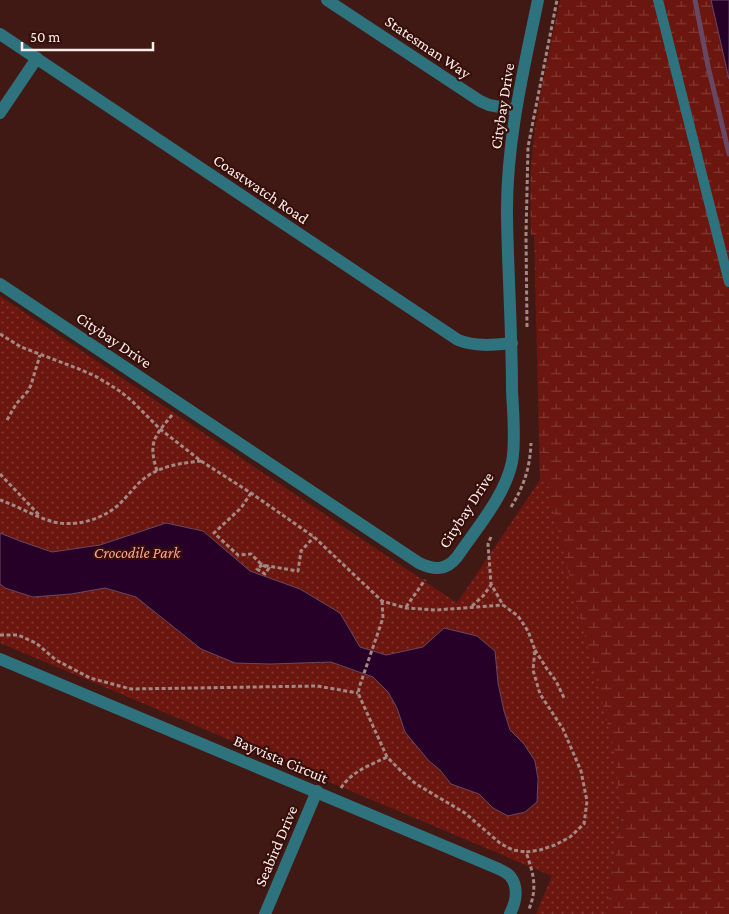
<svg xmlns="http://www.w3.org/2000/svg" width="729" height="914" font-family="'Crimson Pro',serif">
  <defs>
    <pattern id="wetland-marsh" width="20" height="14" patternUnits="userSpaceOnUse" patternTransform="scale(1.25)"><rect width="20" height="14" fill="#6b160f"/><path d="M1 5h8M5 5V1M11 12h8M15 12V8" fill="none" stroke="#813832"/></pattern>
    <pattern id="park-dots" width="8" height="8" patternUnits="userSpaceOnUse" patternTransform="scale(1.25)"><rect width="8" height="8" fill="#6b160f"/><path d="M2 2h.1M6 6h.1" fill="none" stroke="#813832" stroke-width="1.8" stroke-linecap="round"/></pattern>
  </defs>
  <rect width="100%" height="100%" fill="#411914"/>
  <path fill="url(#wetland-marsh)" d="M560 0H729V914H607L621 816 546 484 540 480 534 235H531C530 201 530 168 534 135 540 90 551 45 560 0Z"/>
  <path fill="url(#park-dots)" d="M0 296 457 603 540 480 546 484 615 753 621 816 607 914H536L552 876 0 643Z"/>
  <g fill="#270027" stroke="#684762">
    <path d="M711 0H729V79Z"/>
    <path d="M166 523 203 531 250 571 300 589 340 613 360 647 386 655 423 647 444 628 477 636 495 651 498 683 504 711 510 730 524 744 535 761 538 779 537 802 525 812 508 816 493 808 479 794 451 784 440 770 429 761 405 732 397 708 388 692 373 677 331 662 270 664 235 663 201 649 136 597 105 588 71 594 33 597 5 588 0 584V533L20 541 52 552 100 545Z"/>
  </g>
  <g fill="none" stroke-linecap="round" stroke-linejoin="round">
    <path stroke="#684762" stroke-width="5" d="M695 0 708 66 729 154"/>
    <g stroke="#a48884" stroke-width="3" stroke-dasharray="4 2.5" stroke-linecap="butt">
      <path d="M527 327 526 235 528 147 557 0"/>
      <path d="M0 334 21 347 79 369 95 376 107 383 121 392 132 401 160 429 201 461C184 463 165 465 149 475 136 483 128 497 116 507 100 520 74 527 54 522 35 517 18 506 0 500"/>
      <path d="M7 420 16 404 28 391 31 385 40 355"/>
      <path d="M201 461 251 493 314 537 382 601 406 608 436 610 503 605"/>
      <path d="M157 471C148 442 154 437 172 415"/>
      <path d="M0 474 40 516"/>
      <path d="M251 493 241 508 214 533 238 555 251 554 262 565 269 568 265 574 257 569 262 565 298 571 301 551 314 537"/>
      <path d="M511 507C524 486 530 468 531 443"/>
      <path d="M491 537 488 544 491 584 503 605 518 616 528 631 535 650 533 670 540 694 563 729 581 771 587 801 584 824 570 837 555 845 540 850 526 852C533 873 538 887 529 909"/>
      <path d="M382 601 383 618 360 685 358 693 387 757 400 770 416 784 465 813 501 844 513 850 526 852"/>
      <path d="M472 606 483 596 491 585"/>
      <path d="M406 607 425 580"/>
      <path d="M0 635H18L36 643 56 660 90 678 131 689 317 686 358 693"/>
      <path d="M535 650 547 669 556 681 565 700"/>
      <path d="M341 788C351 772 370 765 387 757"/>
    </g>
    <path stroke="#2e727d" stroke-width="10" d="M658 0 729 282"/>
    <g stroke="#2e727d" stroke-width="12">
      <path d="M327 0 480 101 489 105 516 110"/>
      <path d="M0 34 458 340C476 347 493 345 512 343"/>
      <path d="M0 113 37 58"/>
      <path d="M0 284 419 563C434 570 446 571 457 557 476 529 505 496 512 462 516 441 513 412 512 391 512 333 508 275 507 217 506 143 523 72 538 0"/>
      <path d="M0 659 499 869C503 871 507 873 510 876 519 887 516 902 510 914"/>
      <path d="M265 914 317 791"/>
    </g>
  </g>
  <g text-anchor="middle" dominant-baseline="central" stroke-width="4.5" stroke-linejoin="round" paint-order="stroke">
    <g font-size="16" fill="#feedea" stroke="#360f0b">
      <text transform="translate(428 47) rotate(34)">Statesman Way</text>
      <text transform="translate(502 106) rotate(-81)">Citybay Drive</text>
      <text transform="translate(261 189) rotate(34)">Coastwatch Road</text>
      <text transform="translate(114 340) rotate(34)">Citybay Drive</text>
      <text transform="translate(466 510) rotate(-57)">Citybay Drive</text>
      <text transform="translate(281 759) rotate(23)">Bayvista Circuit</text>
      <text transform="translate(276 846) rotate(-67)">Seabird Drive</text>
    </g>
    <g font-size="16" font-style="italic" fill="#ffa395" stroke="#360f0b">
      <text x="137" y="552">Crocodile Park</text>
    </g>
  </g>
  <path d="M22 42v8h131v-8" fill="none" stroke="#feedea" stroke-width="2.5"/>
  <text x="30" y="42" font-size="15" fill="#feedea" stroke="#360f0b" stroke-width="4" paint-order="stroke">50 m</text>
</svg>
